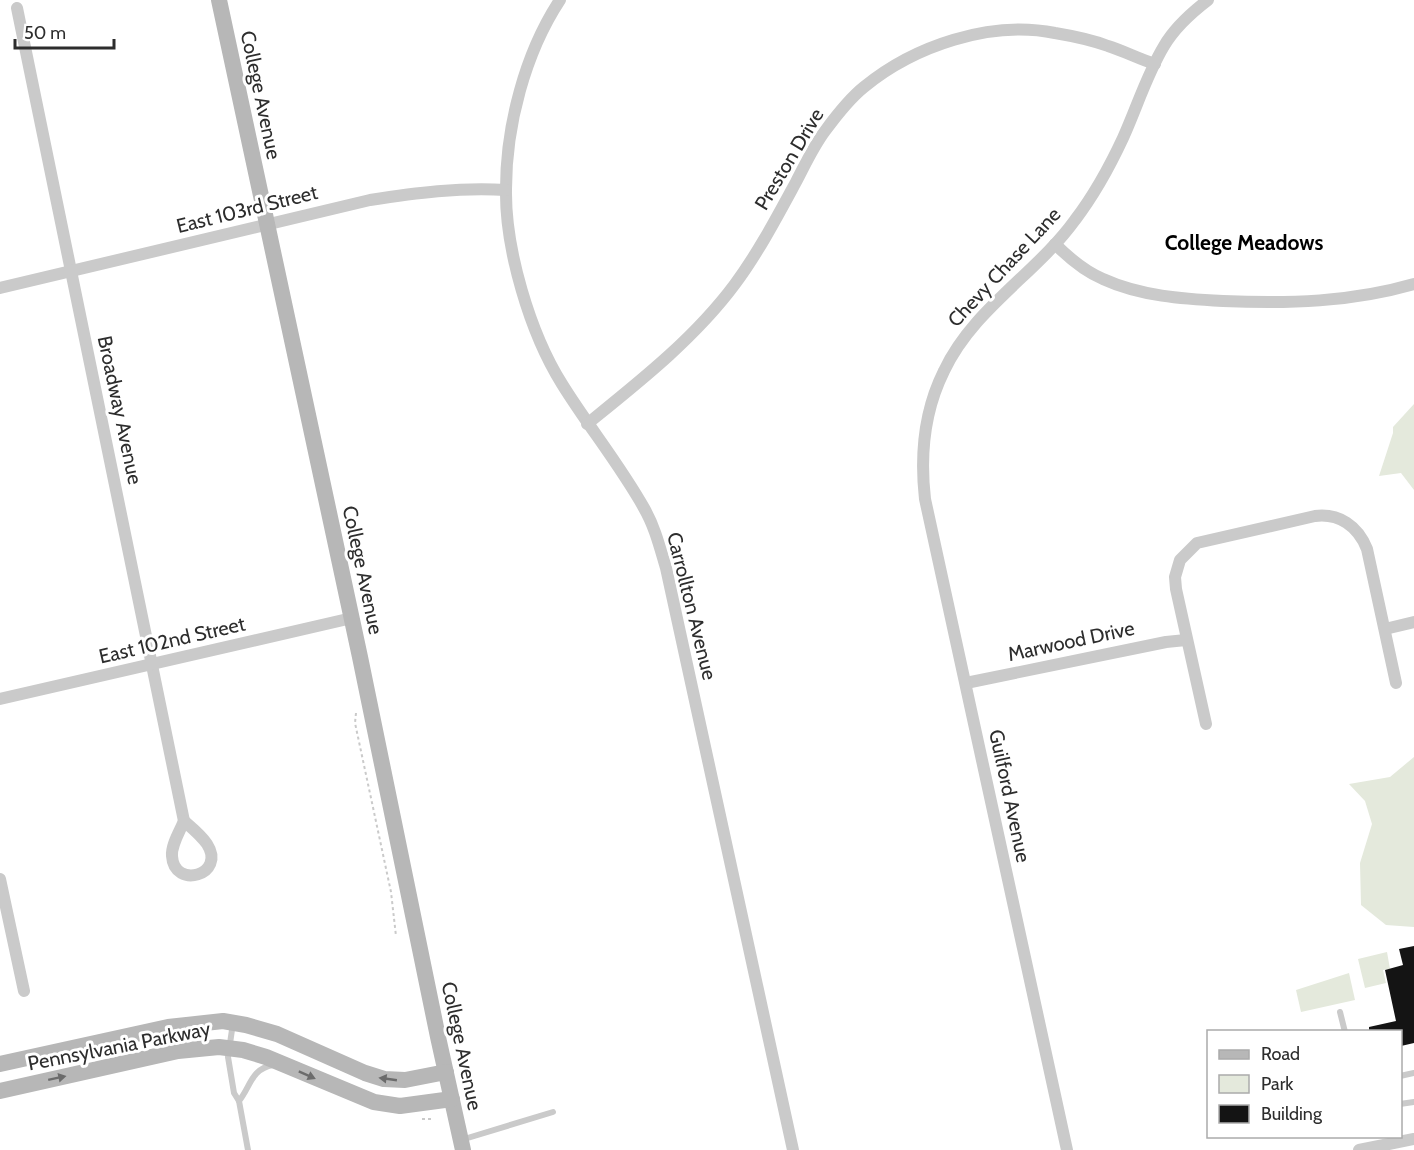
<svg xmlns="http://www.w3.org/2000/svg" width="1414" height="1150" font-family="Cabin,sans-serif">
  <rect width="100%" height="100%" fill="#fff"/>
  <g fill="#e4e9dc">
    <path d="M1414 404V490L1401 473 1379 476 1393 433V427Z"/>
    <path d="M1414 757V927L1386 925 1361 905 1360 863 1372 824 1365 801 1349 784 1390 777Z"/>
    <path d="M1387 952 1390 969 1383 970 1386 983 1365 988 1358 959Z"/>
    <path d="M1349 973 1355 1000 1301 1012 1296 990Z"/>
  </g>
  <path fill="#141414" d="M1414 946V1043L1401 1046V1032H1369V1027L1396 1021 1385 970 1403 965 1399 949Z"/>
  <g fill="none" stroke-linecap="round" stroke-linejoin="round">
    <g stroke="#cacaca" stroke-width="2" stroke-dasharray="3 3" stroke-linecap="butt">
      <path d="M356 713 355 723 391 892 396 936"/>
      <path d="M422 1119H431"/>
    </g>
    <g stroke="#cacaca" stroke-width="6">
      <path d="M1340 1012 1345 1032"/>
      <path d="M233 1023 228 1057 234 1093 239 1101 248 1150"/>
      <path d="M1400 1076 1414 1073"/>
      <path d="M239 1101C251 1086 251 1069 273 1065"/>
      <path d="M1400 1104 1414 1102"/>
      <path d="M461 1140 553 1112"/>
    </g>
    <g stroke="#cacaca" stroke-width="12">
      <path d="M560 0C525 53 506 126 506 189 505 249 530 333 562 384 588 426 620 465 644 508 655 527 660 548 666 568L793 1150"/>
      <path d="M17 8 184 821"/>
      <path d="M1055 244C1069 258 1084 271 1103 279 1140 296 1183 299 1223 301 1288 304 1352 302 1414 284"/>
      <path d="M0 288 370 200C415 193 460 187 506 190"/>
      <path d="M587 424C639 382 695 338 735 284 758 253 777 217 796 182 805 165 813 147 825 131 836 116 849 99 864 87 914 46 990 20 1055 33 1073 36 1092 40 1108 46 1124 51 1139 59 1155 64"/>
      <path d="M1385 629 1414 622"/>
      <path d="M966 683 1166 642 1186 640"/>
      <path d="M0 699 352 618"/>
      <path d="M1206 724 1176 589 1175 577 1180 560 1197 543 1315 516C1339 513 1358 526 1367 549L1396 683"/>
      <path d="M184 821C192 828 201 835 207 844 227 875 174 890 172 856 171 845 180 831 184 821Z"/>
      <path d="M0 879 24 991"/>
      <path d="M1067 1150 925 499C920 455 924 411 944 371 973 309 1036 274 1075 220 1094 195 1110 166 1123 138 1137 107 1147 74 1164 46 1175 27 1191 13 1208 0"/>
      <path d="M1359 1150 1414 1139"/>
    </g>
    <g stroke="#b7b7b7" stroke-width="16">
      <path d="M219 0 360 657 438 1037 463 1150"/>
      <path d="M0 1064 168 1027 223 1021 246 1025 277 1034 365 1073 384 1079 405 1080 446 1072"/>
      <path d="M0 1091 178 1051 219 1047 243 1050 266 1057 374 1102 400 1106 452 1099"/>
    </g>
  </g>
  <defs><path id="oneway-solid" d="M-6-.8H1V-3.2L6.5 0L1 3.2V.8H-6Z" transform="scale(1.5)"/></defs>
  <g fill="#6b6b6b">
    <use href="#oneway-solid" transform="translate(307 1075) rotate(24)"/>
    <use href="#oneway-solid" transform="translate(57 1078) rotate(-12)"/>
    <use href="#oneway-solid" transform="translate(388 1079) rotate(-172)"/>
  </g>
  <g text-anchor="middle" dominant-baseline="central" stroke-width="6" stroke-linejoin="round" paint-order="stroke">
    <g font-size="20" fill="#2d2d2d" stroke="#fff">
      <text transform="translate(261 95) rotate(78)">College Avenue</text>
      <text transform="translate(789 159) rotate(-59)">Preston Drive</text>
      <text transform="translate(247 209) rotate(-14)">East 103rd Street</text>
      <text transform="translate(1004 267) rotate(-47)">Chevy Chase Lane</text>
      <text transform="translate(120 410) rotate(78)">Broadway Avenue</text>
      <text transform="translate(363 570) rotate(78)">College Avenue</text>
      <text transform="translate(692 606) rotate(76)">Carrollton Avenue</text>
      <text transform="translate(172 640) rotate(-13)">East 102nd Street</text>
      <text transform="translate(1071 641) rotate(-12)">Marwood Drive</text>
      <text transform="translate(1010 796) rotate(78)">Guilford Avenue</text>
      <text transform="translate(119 1046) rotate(-11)">Pennsylvania Parkway</text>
      <text transform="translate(462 1046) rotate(78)">College Avenue</text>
    </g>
    <g font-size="21" font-weight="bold" fill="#000" stroke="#fff">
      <text x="1244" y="242">College Meadows</text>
    </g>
  </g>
  <rect x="1207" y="1030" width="195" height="108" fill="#ffffff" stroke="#ababab" stroke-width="1.5"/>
  <rect x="1219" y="1050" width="30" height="9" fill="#b7b7b7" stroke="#ababab" stroke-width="1.5"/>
  <text x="1261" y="1060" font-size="18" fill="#2d2d2d">Road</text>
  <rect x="1219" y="1075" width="30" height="18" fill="#e4e9dc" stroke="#ababab" stroke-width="1.5"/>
  <text x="1261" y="1090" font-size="18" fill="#2d2d2d">Park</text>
  <rect x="1219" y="1105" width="30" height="18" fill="#141414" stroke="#ababab" stroke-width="1.5"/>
  <text x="1261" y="1120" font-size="18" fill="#2d2d2d">Building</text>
  <path d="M15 39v9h99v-9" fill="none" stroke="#2d2d2d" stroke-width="3"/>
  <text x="24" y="39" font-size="18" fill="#2d2d2d" stroke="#ffffff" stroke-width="4.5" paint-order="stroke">50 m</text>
</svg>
